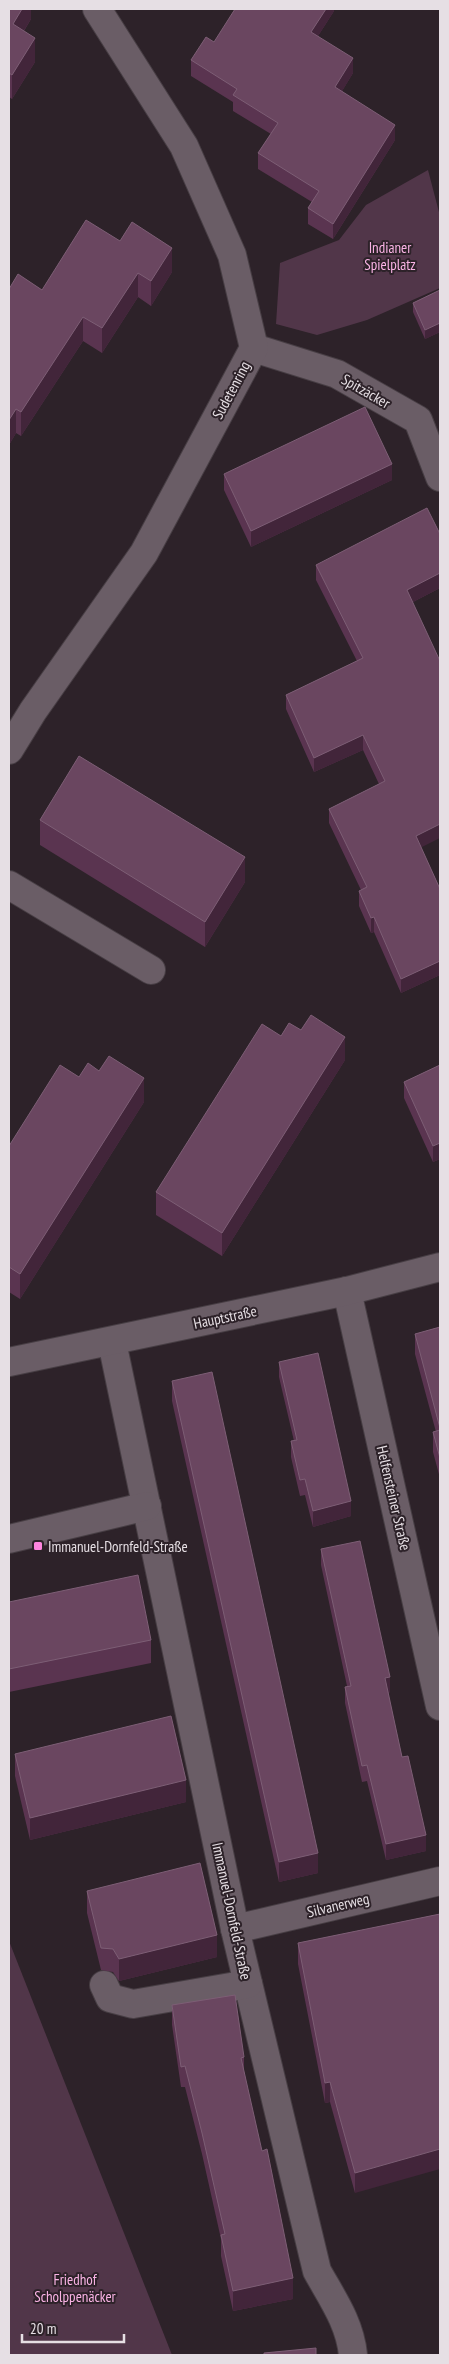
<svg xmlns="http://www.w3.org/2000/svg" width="449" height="2364" font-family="'PT Sans Narrow',sans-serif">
  <rect width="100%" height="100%" fill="#2d2229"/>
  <g fill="#513649">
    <path d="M428 170 440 216V288L367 320 317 335 276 324 280 263 339 240 366 205Z"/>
    <path d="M9 1941 172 2355H9Z"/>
  </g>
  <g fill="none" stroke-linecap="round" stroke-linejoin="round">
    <defs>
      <g id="minor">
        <path d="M254 348 337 374 418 420 440 477"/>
        <path d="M9 750 33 711 144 553 254 348 232 255 184 146 97 9"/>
        <path d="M9 885 151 970"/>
        <path d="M347 1291 440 1706"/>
        <path d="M112 1342 235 1929 317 2271C332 2298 350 2323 353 2355"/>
        <path d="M9 1362 347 1291 440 1267"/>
        <path d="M9 1539 147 1506"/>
        <path d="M235 1929 440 1881"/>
        <path d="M104 1985 110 1998 133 2004 248 1984"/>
      </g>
    </defs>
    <use href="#minor" stroke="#473e44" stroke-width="30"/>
    <use href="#minor" stroke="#6a5d66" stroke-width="28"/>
  </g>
  <g fill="#5a3450">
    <path d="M9 9H31V19L24 31 35 62 12 99 9 97Z"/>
    <path d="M334 9V11L318 36 353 73 342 91 395 140 333 239 308 224V208L312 202 258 169V153L271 134 233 111V102L191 76V60L214 42Z"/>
    <path d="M120 241 172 272 151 306 138 297 102 353 83 341 21 436 16 433 9 445V289L42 290Z"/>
    <path d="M440 290V332L425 339 413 312V303Z"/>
    <path d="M224 474 392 480 251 547 224 490Z"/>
    <path d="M440 534V588L413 602 421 848 440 889V975L401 993 374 932 371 933 359 906V891L361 890 329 823V809L379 784 363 750 314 772 286 709V695L357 661 316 580V565Z"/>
    <path d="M40 820 245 882 205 947 40 845Z"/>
    <path d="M281 1036 345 1060 222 1256 156 1215V1192Z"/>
    <path d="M440 1065V1159L433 1162 404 1098V1082Z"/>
    <path d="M79 1077 144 1102 20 1299 9 1292V1146Z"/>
    <path d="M440 1327V1478L433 1452V1432H436L415 1354V1334Z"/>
    <path d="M279 1362 351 1516 313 1527 305 1495 300 1496 291 1457V1441H294L279 1377Z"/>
    <path d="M172 1381 318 1873 279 1882 172 1401Z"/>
    <path d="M321 1549 390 1692 388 1693 402 1757 426 1851 386 1860 367 1781 362 1782 345 1703V1687L347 1686 321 1565Z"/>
    <path d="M9 1602 151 1640V1663L9 1692Z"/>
    <path d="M15 1754 186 1802 30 1840 15 1776Z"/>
    <path d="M87 1891 217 1957 119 1981 113 1972 101 1970 87 1913Z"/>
    <path d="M440 1914 355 2193 330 2102 325 2103 298 1964V1943Z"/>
    <path d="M172 2005 244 2057V2071L293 2299 233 2311 221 2256V2239L202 2154 185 2087H181L172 2025Z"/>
  </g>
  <g fill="#42253a">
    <path d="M22 9H31V19L13 48V24Z"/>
    <path d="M326 9H334V11L311 47V32Z"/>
    <path d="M35 38V62L12 99V75Z"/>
    <path d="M353 58V73L335 103V87Z"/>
    <path d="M395 125V140L333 239V224Z"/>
    <path d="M172 248V272L151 306V281Z"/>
    <path d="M138 273V297L102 353V328Z"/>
    <path d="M83 317V341L21 436V412Z"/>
    <path d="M440 323V332L425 339V330Z"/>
    <path d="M16 409V433L9 445V420Z"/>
    <path d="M392 464V480L251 547V531Z"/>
    <path d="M440 573V588L407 605V590Z"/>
    <path d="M363 735V750L314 772V758Z"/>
    <path d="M440 824V838L416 850V836Z"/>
    <path d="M245 857V882L205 947V922Z"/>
    <path d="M374 917V932L371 933V918Z"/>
    <path d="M440 961V975L401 993V979Z"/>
    <path d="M345 1037V1060L222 1256V1233Z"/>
    <path d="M144 1078V1102L20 1299V1274Z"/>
    <path d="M440 1143V1159L433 1162V1146Z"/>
    <path d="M351 1501V1516L313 1527V1511Z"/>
    <path d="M390 1677V1692L385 1694V1678Z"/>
    <path d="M186 1780V1802L30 1840V1818Z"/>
    <path d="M426 1835V1851L386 1860V1844Z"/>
    <path d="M318 1853V1873L279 1882V1862Z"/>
    <path d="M217 1935V1957L119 1981V1959Z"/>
    <path d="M330 2082V2102L325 2103V2083Z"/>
    <path d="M440 2149V2169L355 2193V2173Z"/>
    <path d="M293 2278V2299L233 2311V2291Z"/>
  </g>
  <g fill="#6a4660" stroke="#7d5e75">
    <path d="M9 9H22L13 24 35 38 12 75 9 73Z"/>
    <path d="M235 9H326L311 32 353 58 335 87 395 125 333 224 308 208 319 191 258 153 278 123 233 95 237 89 191 60 206 37 214 42Z"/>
    <path d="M86 220 120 241 132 222 172 248 151 281 138 273 102 328 83 317 21 412 16 409 9 420V289L18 274 42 290Z"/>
    <path d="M440 290V323L425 330 413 303Z"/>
    <path d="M365 407 392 464 251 531 224 474Z"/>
    <path d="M427 508 440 534V573L407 590 440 661V824L416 836 440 889V961L401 979 374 917 371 918 359 891 367 887 329 809 385 781 363 735 314 758 286 695 363 658 316 565Z"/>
    <path d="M79 756 245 857 205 922 40 820Z"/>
    <path d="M311 1015 345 1037 222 1233 156 1192 262 1024 281 1036 289 1023 301 1030Z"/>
    <path d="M109 1056 144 1078 20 1274 9 1267V1146L60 1065 79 1077 88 1063 99 1071Z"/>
    <path d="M440 1065V1143L433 1146 404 1082Z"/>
    <path d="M440 1327V1428L415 1334Z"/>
    <path d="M318 1353 351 1501 313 1511 305 1479 300 1480 291 1441 297 1440 279 1362Z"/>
    <path d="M212 1372 318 1853 279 1862 172 1381Z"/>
    <path d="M440 1430V1458L433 1432Z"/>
    <path d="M360 1541 390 1677 385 1678 402 1757 408 1756 426 1835 386 1844 367 1765 362 1766 345 1687 351 1686 321 1549Z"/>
    <path d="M138 1575 151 1640 9 1669V1602Z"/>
    <path d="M171 1716 186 1780 30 1818 15 1754Z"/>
    <path d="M200 1863 217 1935 119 1959 113 1949 101 1948 87 1891Z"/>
    <path d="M440 1914V2149L355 2173 330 2082 325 2083 298 1943Z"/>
    <path d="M235 1995 244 2057 241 2058 262 2151 267 2149 293 2278 233 2291 221 2235 225 2234 202 2133 185 2066 181 2067 172 2005Z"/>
    <path d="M316 2348V2355H264V2353Z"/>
  </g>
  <rect fill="#fe85df" stroke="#2d2229" stroke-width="2" x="33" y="1541" width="10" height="10" rx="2.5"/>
  <g text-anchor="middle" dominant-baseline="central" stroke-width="4" stroke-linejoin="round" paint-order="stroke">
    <g font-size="15" fill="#fab3e5" stroke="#2d2229">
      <text x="390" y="247">Indianer<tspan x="390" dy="17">Spielplatz</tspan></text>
      <text x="75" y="2279">Friedhof<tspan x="75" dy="17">Scholppenäcker</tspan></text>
    </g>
    <g font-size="15" fill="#e6dfe4" stroke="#2d2229">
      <text transform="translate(231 390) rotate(-62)">Sudetenring</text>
      <text transform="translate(366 391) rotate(30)">Spitzäcker</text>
      <text transform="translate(225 1317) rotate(-12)">Hauptstraße</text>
      <text transform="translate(394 1498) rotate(77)">Helfensteiner Straße</text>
      <text transform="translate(338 1905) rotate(-13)">Silvanerweg</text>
      <text transform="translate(232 1911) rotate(78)">Immanuel-Dornfeld-Straße</text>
    </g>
    <g font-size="15" fill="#e6dfe4" stroke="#2d2229" text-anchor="start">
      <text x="48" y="1546">Immanuel-Dornfeld-Straße</text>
    </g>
  </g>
  <rect width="449" height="2364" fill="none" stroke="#e6dfe4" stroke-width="20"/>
  <path d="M22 2334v8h102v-8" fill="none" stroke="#e6dfe4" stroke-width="2.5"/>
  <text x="30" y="2334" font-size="15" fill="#e6dfe4" stroke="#2d2229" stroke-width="4" paint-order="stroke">20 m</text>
</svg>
